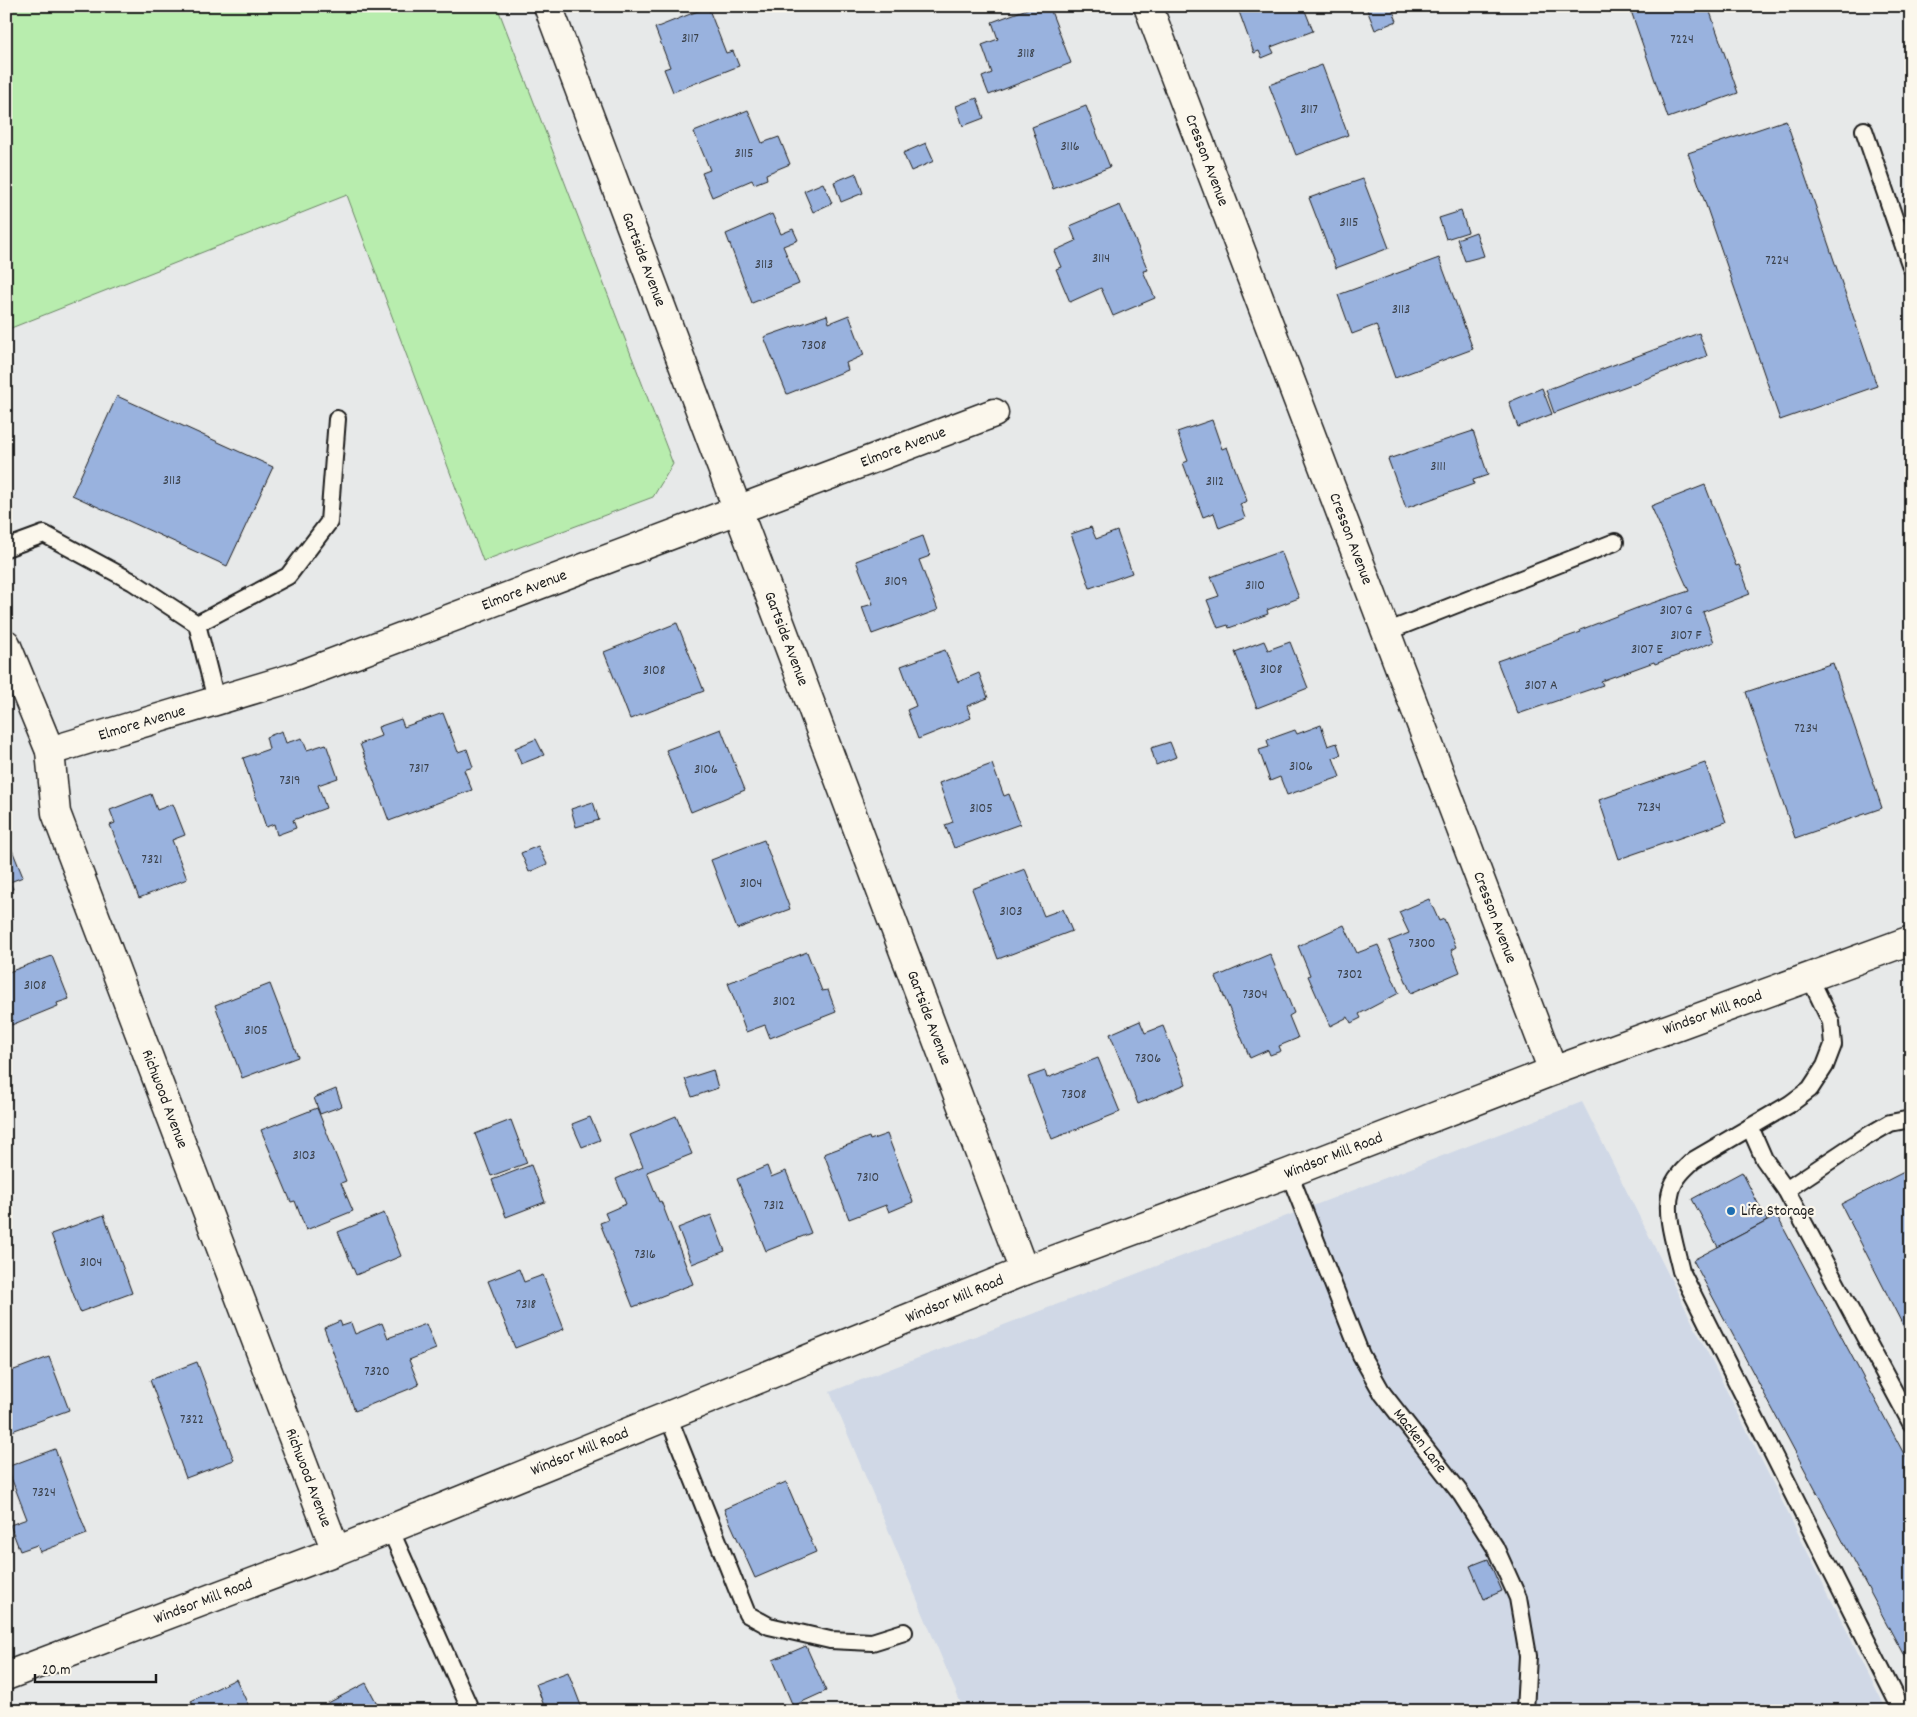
<svg xmlns="http://www.w3.org/2000/svg" width="1917" height="1717" font-family="Dekko,sans-serif">
  <rect width="100%" height="100%" fill="#e7e9e9"/>
  <filter id="ink" filterUnits="userSpaceOnUse"><feTurbulence type="fractalNoise" baseFrequency=".02" numOctaves="2"/><feDisplacementMap in="SourceGraphic" scale="10" xChannelSelector="R" yChannelSelector="G"/><feConvolveMatrix kernelMatrix="1 2 1 2 8 2 1 2 1" color-interpolation-filters="sRGB"/></filter>
  <g filter="url(#ink)">
    <path fill="#d0d8e6" d="M1582 1102 1887 1711H964L830 1392Z"/>
    <path fill="#b8edae" stroke="#6a8465" d="M6 6H497L673 464 653 497 483 561 347 195 6 330Z"/>
    <g fill="#99b2de" stroke="#1c1c1c">
      <path d="M1035 6H1049L1071 63 989 95 982 77 992 73 982 45 998 39 992 22Z"/>
      <path d="M1237 6H1300L1301 9 1304 8 1313 31 1271 47 1274 53 1262 58 1259 51 1254 53Z"/>
      <path d="M1391 6 1397 21 1375 30 1366 7Z"/>
      <path d="M1636 6H1708L1738 93 1668 118 1630 8Z"/>
      <path d="M708 7 726 53 733 51 739 66 673 92 664 69 670 67 655 28Z"/>
      <path d="M1322 65 1348 135 1296 155 1269 85Z"/>
      <path d="M977 98 984 118 963 126 956 106Z"/>
      <path d="M1086 106 1110 167 1053 189 1032 127Z"/>
      <path d="M748 110 762 143 779 137 790 164 766 174 767 179 754 184 752 180 712 197 702 173 710 170 694 132Z"/>
      <path d="M1786 120 1877 386 1780 420 1688 153Z"/>
      <path d="M926 143 934 161 911 171 903 153Z"/>
      <path d="M856 173 863 193 841 202 834 182Z"/>
      <path d="M1363 179 1389 248 1336 268 1309 198Z"/>
      <path d="M823 183 832 203 813 212 804 191Z"/>
      <path d="M1120 205 1148 270 1143 271 1155 298 1113 316 1101 288 1070 302 1056 269 1061 267 1054 251 1076 241 1070 226Z"/>
      <path d="M1461 211 1468 232 1446 239 1439 218Z"/>
      <path d="M772 214 781 234 793 229 798 240 783 246 799 284 752 303 726 234Z"/>
      <path d="M1476 232 1484 256 1465 261 1457 239Z"/>
      <path d="M1439 258 1473 349 1395 378 1376 325 1352 334 1338 295Z"/>
      <path d="M827 315 829 323 849 315 864 355 846 363 848 370 787 394 764 337Z"/>
      <path d="M1699 333 1707 356 1554 413 1546 390Z"/>
      <path d="M1542 388 1552 414 1518 427 1509 402Z"/>
      <path d="M117 396 273 467 227 566 72 495Z"/>
      <path d="M1212 420 1222 449 1227 447 1247 501 1240 504 1245 518 1219 528 1214 513 1203 517 1183 463 1188 461 1177 432Z"/>
      <path d="M1473 431 1488 475 1473 480 1474 484 1406 508 1388 459Z"/>
      <path d="M1705 485 1736 566 1739 565 1750 594 1703 612 1714 642 1655 664 1654 662 1601 681 1603 685 1518 714 1497 661 1581 632 1580 630 1637 608 1689 591 1651 506Z"/>
      <path d="M1091 527 1096 539 1117 531 1132 573 1090 588 1071 534Z"/>
      <path d="M923 536 930 556 919 560 938 610 872 634 862 607 873 604 856 561Z"/>
      <path d="M1281 551 1299 598 1267 610 1268 614 1229 628 1228 625 1218 628 1207 600 1219 596 1211 577Z"/>
      <path d="M677 623 704 691 630 719 604 652Z"/>
      <path d="M1264 641 1268 650 1290 642 1308 688 1257 708 1235 652Z"/>
      <path d="M945 650 958 682 979 673 988 698 967 706 971 718 918 739 907 710 916 706 901 666Z"/>
      <path d="M1833 663 1882 808 1795 838 1746 692Z"/>
      <path d="M443 713 458 752 467 749 473 767 464 770 472 790 389 821 360 744 381 736 378 727 401 719 404 727Z"/>
      <path d="M1321 725 1328 746 1337 743 1341 755 1333 758 1340 777 1287 795 1280 777 1270 781 1259 750 1269 747 1267 740 1295 730 1297 734Z"/>
      <path d="M721 729 745 790 691 812 666 750Z"/>
      <path d="M282 731 286 743 302 738 307 750 326 744 338 778 318 785 326 808 293 820 296 828 277 835 274 824 266 827 243 758 269 749 266 737Z"/>
      <path d="M536 739 544 755 521 764 515 748Z"/>
      <path d="M1170 742 1176 757 1156 765 1151 748Z"/>
      <path d="M1705 763 1726 822 1619 859 1599 800Z"/>
      <path d="M992 764 1004 796 1009 794 1020 824 954 848 945 825 953 822 939 783Z"/>
      <path d="M151 794 157 810 173 804 185 835 172 840 187 879 139 898 110 825 115 823 110 810Z"/>
      <path d="M593 802 599 820 576 827 571 809Z"/>
      <path d="M764 840 790 909 737 929 711 860Z"/>
      <path d="M10 845 23 877 10 882 13 889 6 892V847Z"/>
      <path d="M538 846 547 864 529 872 521 853Z"/>
      <path d="M1025 869 1044 916 1063 909 1072 931 998 959 972 889Z"/>
      <path d="M1429 899 1439 921 1444 919 1456 947 1451 950 1460 972 1411 993 1389 941 1409 933 1399 912Z"/>
      <path d="M1344 925 1357 953 1378 945 1399 993 1359 1014 1361 1018 1351 1023 1348 1017 1330 1026 1308 976 1310 975 1298 946Z"/>
      <path d="M807 952 822 991 828 990 836 1012 770 1038 765 1025 746 1032 728 983Z"/>
      <path d="M1270 954 1294 1013 1289 1016 1298 1038 1279 1046 1281 1051 1270 1055 1268 1050 1250 1058 1216 977Z"/>
      <path d="M52 956 69 999 57 1003 58 1006 9 1026 6 1020V973Z"/>
      <path d="M270 984 298 1057 242 1078 215 1005Z"/>
      <path d="M1140 1021 1145 1033 1163 1026 1186 1084 1138 1104 1110 1034Z"/>
      <path d="M1098 1058 1120 1112 1052 1139 1028 1077 1045 1071 1047 1078Z"/>
      <path d="M713 1070 718 1088 692 1097 685 1079Z"/>
      <path d="M336 1089 342 1106 320 1114 314 1098Z"/>
      <path d="M317 1108 346 1181 341 1183 353 1211 306 1230 295 1201 291 1202 261 1130Z"/>
      <path d="M676 1116 692 1154 647 1172 659 1202 661 1201 693 1284 633 1307 600 1223 608 1220 605 1213 626 1204 616 1179 643 1167 630 1135Z"/>
      <path d="M590 1117 600 1140 582 1147 572 1124Z"/>
      <path d="M511 1120 527 1163 491 1176 475 1134Z"/>
      <path d="M887 1134 913 1202 889 1212 886 1205 849 1219 824 1154 869 1137 870 1140Z"/>
      <path d="M531 1165 545 1202 506 1217 492 1180Z"/>
      <path d="M767 1166 771 1177 786 1171 811 1233 766 1251 737 1179Z"/>
      <path d="M1906 1171 1911 1180V1341L1841 1204Z"/>
      <path d="M1742 1172 1767 1221 1718 1247 1692 1199Z"/>
      <path d="M384 1213 401 1256 356 1275 338 1232Z"/>
      <path d="M104 1215 132 1293 80 1312 51 1234Z"/>
      <path d="M711 1215 725 1251 692 1264 678 1228Z"/>
      <path d="M1777 1216 1911 1467V1669L1693 1260Z"/>
      <path d="M519 1269 524 1282 543 1275 564 1329 515 1348 488 1281Z"/>
      <path d="M340 1321 342 1326 351 1323 355 1334 382 1323 388 1338 426 1324 436 1349 409 1360 419 1385 355 1411 324 1328Z"/>
      <path d="M49 1357 69 1410 12 1431 6 1416V1373Z"/>
      <path d="M197 1362 234 1460 186 1478 150 1380Z"/>
      <path d="M55 1449 87 1534 40 1552 37 1545 20 1551 10 1525 27 1519 7 1467Z"/>
      <path d="M786 1482 816 1552 755 1578 724 1509Z"/>
      <path d="M1488 1559 1502 1591 1484 1599 1470 1566Z"/>
      <path d="M806 1646 826 1691 793 1706 773 1660Z"/>
      <path d="M568 1672 583 1711H533L544 1706 536 1684Z"/>
      <path d="M236 1679 251 1711H196L191 1701Z"/>
      <path d="M366 1683 381 1711H313Z"/>
    </g>
    <g fill="none" stroke-linecap="round" stroke-linejoin="round">
      <defs>
        <g id="service">
          <path d="M1864 130 1911 267"/>
          <path d="M6 548 44 534 133 582 197 624 216 700"/>
          <path d="M197 624 288 576 329 522 337 419"/>
          <path d="M1386 632 1615 542"/>
          <path d="M1810 978 1831 1022 1833 1045 1825 1066 1810 1089 1790 1104 1694 1160C1685 1168 1674 1178 1671 1191 1664 1214 1676 1248 1681 1271L1902 1711"/>
          <path d="M1750 1127 1764 1159 1786 1190 1911 1423"/>
          <path id="s1" d="M1289 1173 1361 1355 1383 1394 1461 1494 1495 1547 1518 1598 1528 1656 1525 1711"/>
          <path d="M1786 1190 1864 1138 1890 1123 1911 1119"/>
          <path d="M668 1416 747 1614 769 1626 830 1640 872 1642 904 1632"/>
          <path d="M390 1529 471 1711"/>
        </g>
        <g id="minor">
          <path id="s2" d="M548 6 1024 1271"/>
          <path id="s3" d="M1148 6 1553 1071"/>
          <path id="s4" d="M6 644 50 751 56 813 336 1551"/>
          <path id="s5" d="M50 751 295 677 994 413"/>
        </g>
        <g id="secondary">
          <path id="s6" d="M6 1676 336 1551 1024 1271 1289 1173 1553 1071 1911 940"/>
        </g>
      </defs>
      <use href="#service" stroke="#1c1c1c" stroke-width="20"/>
      <use href="#minor" stroke="#1c1c1c" stroke-width="31"/>
      <use href="#secondary" stroke="#1c1c1c" stroke-width="31"/>
      <use href="#service" stroke="#fbf7ec" stroke-width="16"/>
      <use href="#minor" stroke="#fbf7ec" stroke-width="28"/>
      <use href="#secondary" stroke="#fbf7ec" stroke-width="28"/>
    </g>
  </g>
  <circle fill="#1f6fb2" stroke="#fbf7ec" stroke-width="2" cx="1731" cy="1211" r="5"/>
  <g text-anchor="middle" dominant-baseline="central" stroke-width="4.5" stroke-linejoin="round" paint-order="stroke">
    <g font-size="14" fill="#3b424c">
      <text x="690" y="39">3117</text>
      <text x="1682" y="40">7224</text>
      <text x="1026" y="54">3118</text>
      <text x="1309" y="110">3117</text>
      <text x="1070" y="147">3116</text>
      <text x="744" y="154">3115</text>
      <text x="1349" y="223">3115</text>
      <text x="1101" y="259">3114</text>
      <text x="1777" y="261">7224</text>
      <text x="764" y="265">3113</text>
      <text x="1401" y="310">3113</text>
      <text x="814" y="346">7308</text>
      <text x="1438" y="467">3111</text>
      <text x="172" y="481">3113</text>
      <text x="1215" y="482">3112</text>
      <text x="896" y="582">3109</text>
      <text x="1255" y="586">3110</text>
      <text x="1676" y="611">3107 G</text>
      <text x="1686" y="636">3107 F</text>
      <text x="1647" y="650">3107 E</text>
      <text x="1271" y="670">3108</text>
      <text x="654" y="671">3108</text>
      <text x="1541" y="686">3107 A</text>
      <text x="1806" y="729">7234</text>
      <text x="1301" y="767">3106</text>
      <text x="419" y="769">7317</text>
      <text x="706" y="770">3106</text>
      <text x="290" y="781">7319</text>
      <text x="1649" y="808">7234</text>
      <text x="981" y="809">3105</text>
      <text x="152" y="860">7321</text>
      <text x="751" y="884">3104</text>
      <text x="1011" y="912">3103</text>
      <text x="1422" y="944">7300</text>
      <text x="1350" y="975">7302</text>
      <text x="35" y="986">3108</text>
      <text x="1255" y="995">7304</text>
      <text x="784" y="1002">3102</text>
      <text x="256" y="1031">3105</text>
      <text x="1148" y="1059">7306</text>
      <text x="1074" y="1095">7308</text>
      <text x="304" y="1156">3103</text>
      <text x="868" y="1178">7310</text>
      <text x="774" y="1206">7312</text>
      <text x="645" y="1255">7316</text>
      <text x="91" y="1263">3104</text>
      <text x="526" y="1305">7318</text>
      <text x="377" y="1372">7320</text>
      <text x="192" y="1420">7322</text>
      <text x="44" y="1493">7324</text>
    </g>
    <g font-size="16" fill="#1c1c1c" stroke="#fbf7ec">
      <text stroke="none"><textPath href="#s3" startOffset="165">Cresson Avenue</textPath></text>
      <text stroke="none"><textPath href="#s2" startOffset="271">Gartside Avenue</textPath></text>
      <text stroke="none"><textPath href="#s5" startOffset="906">Elmore Avenue</textPath></text>
      <text stroke="none"><textPath href="#s3" startOffset="570">Cresson Avenue</textPath></text>
      <text stroke="none"><textPath href="#s5" startOffset="501">Elmore Avenue</textPath></text>
      <text stroke="none"><textPath href="#s2" startOffset="676">Gartside Avenue</textPath></text>
      <text stroke="none"><textPath href="#s5" startOffset="96">Elmore Avenue</textPath></text>
      <text stroke="none"><textPath href="#s3" startOffset="975">Cresson Avenue</textPath></text>
      <text stroke="none"><textPath href="#s6" startOffset="1831">Windsor Mill Road</textPath></text>
      <text stroke="none"><textPath href="#s2" startOffset="1081">Gartside Avenue</textPath></text>
      <text stroke="none"><textPath href="#s4" startOffset="484">Richwood Avenue</textPath></text>
      <text stroke="none"><textPath href="#s6" startOffset="1426">Windsor Mill Road</textPath></text>
      <text stroke="none"><textPath href="#s6" startOffset="1021">Windsor Mill Road</textPath></text>
      <text stroke="none"><textPath href="#s1" startOffset="300">Macken Lane</textPath></text>
      <text stroke="none"><textPath href="#s6" startOffset="616">Windsor Mill Road</textPath></text>
      <text stroke="none"><textPath href="#s4" startOffset="889">Richwood Avenue</textPath></text>
      <text stroke="none"><textPath href="#s6" startOffset="211">Windsor Mill Road</textPath></text>
    </g>
    <g font-size="16" fill="#1c1c1c" stroke="#fbf7ec" text-anchor="start">
      <text x="1741" y="1211">Life Storage</text>
    </g>
  </g>
  <rect width="1917" height="1717" fill="none" stroke="#fbf7ec" stroke-width="25"/>
  <rect x="12" y="12" width="1892" height="1692" fill="none" stroke="#1c1c1c" stroke-width="2" filter="url(#ink)"/>
  <path d="M35 1674v8h121v-8" fill="none" stroke="#1c1c1c" stroke-width="2.5"/>
  <text x="42" y="1674" font-size="15" fill="#1c1c1c" stroke="#fbf7ec" stroke-width="4" paint-order="stroke">20 m</text>
</svg>
